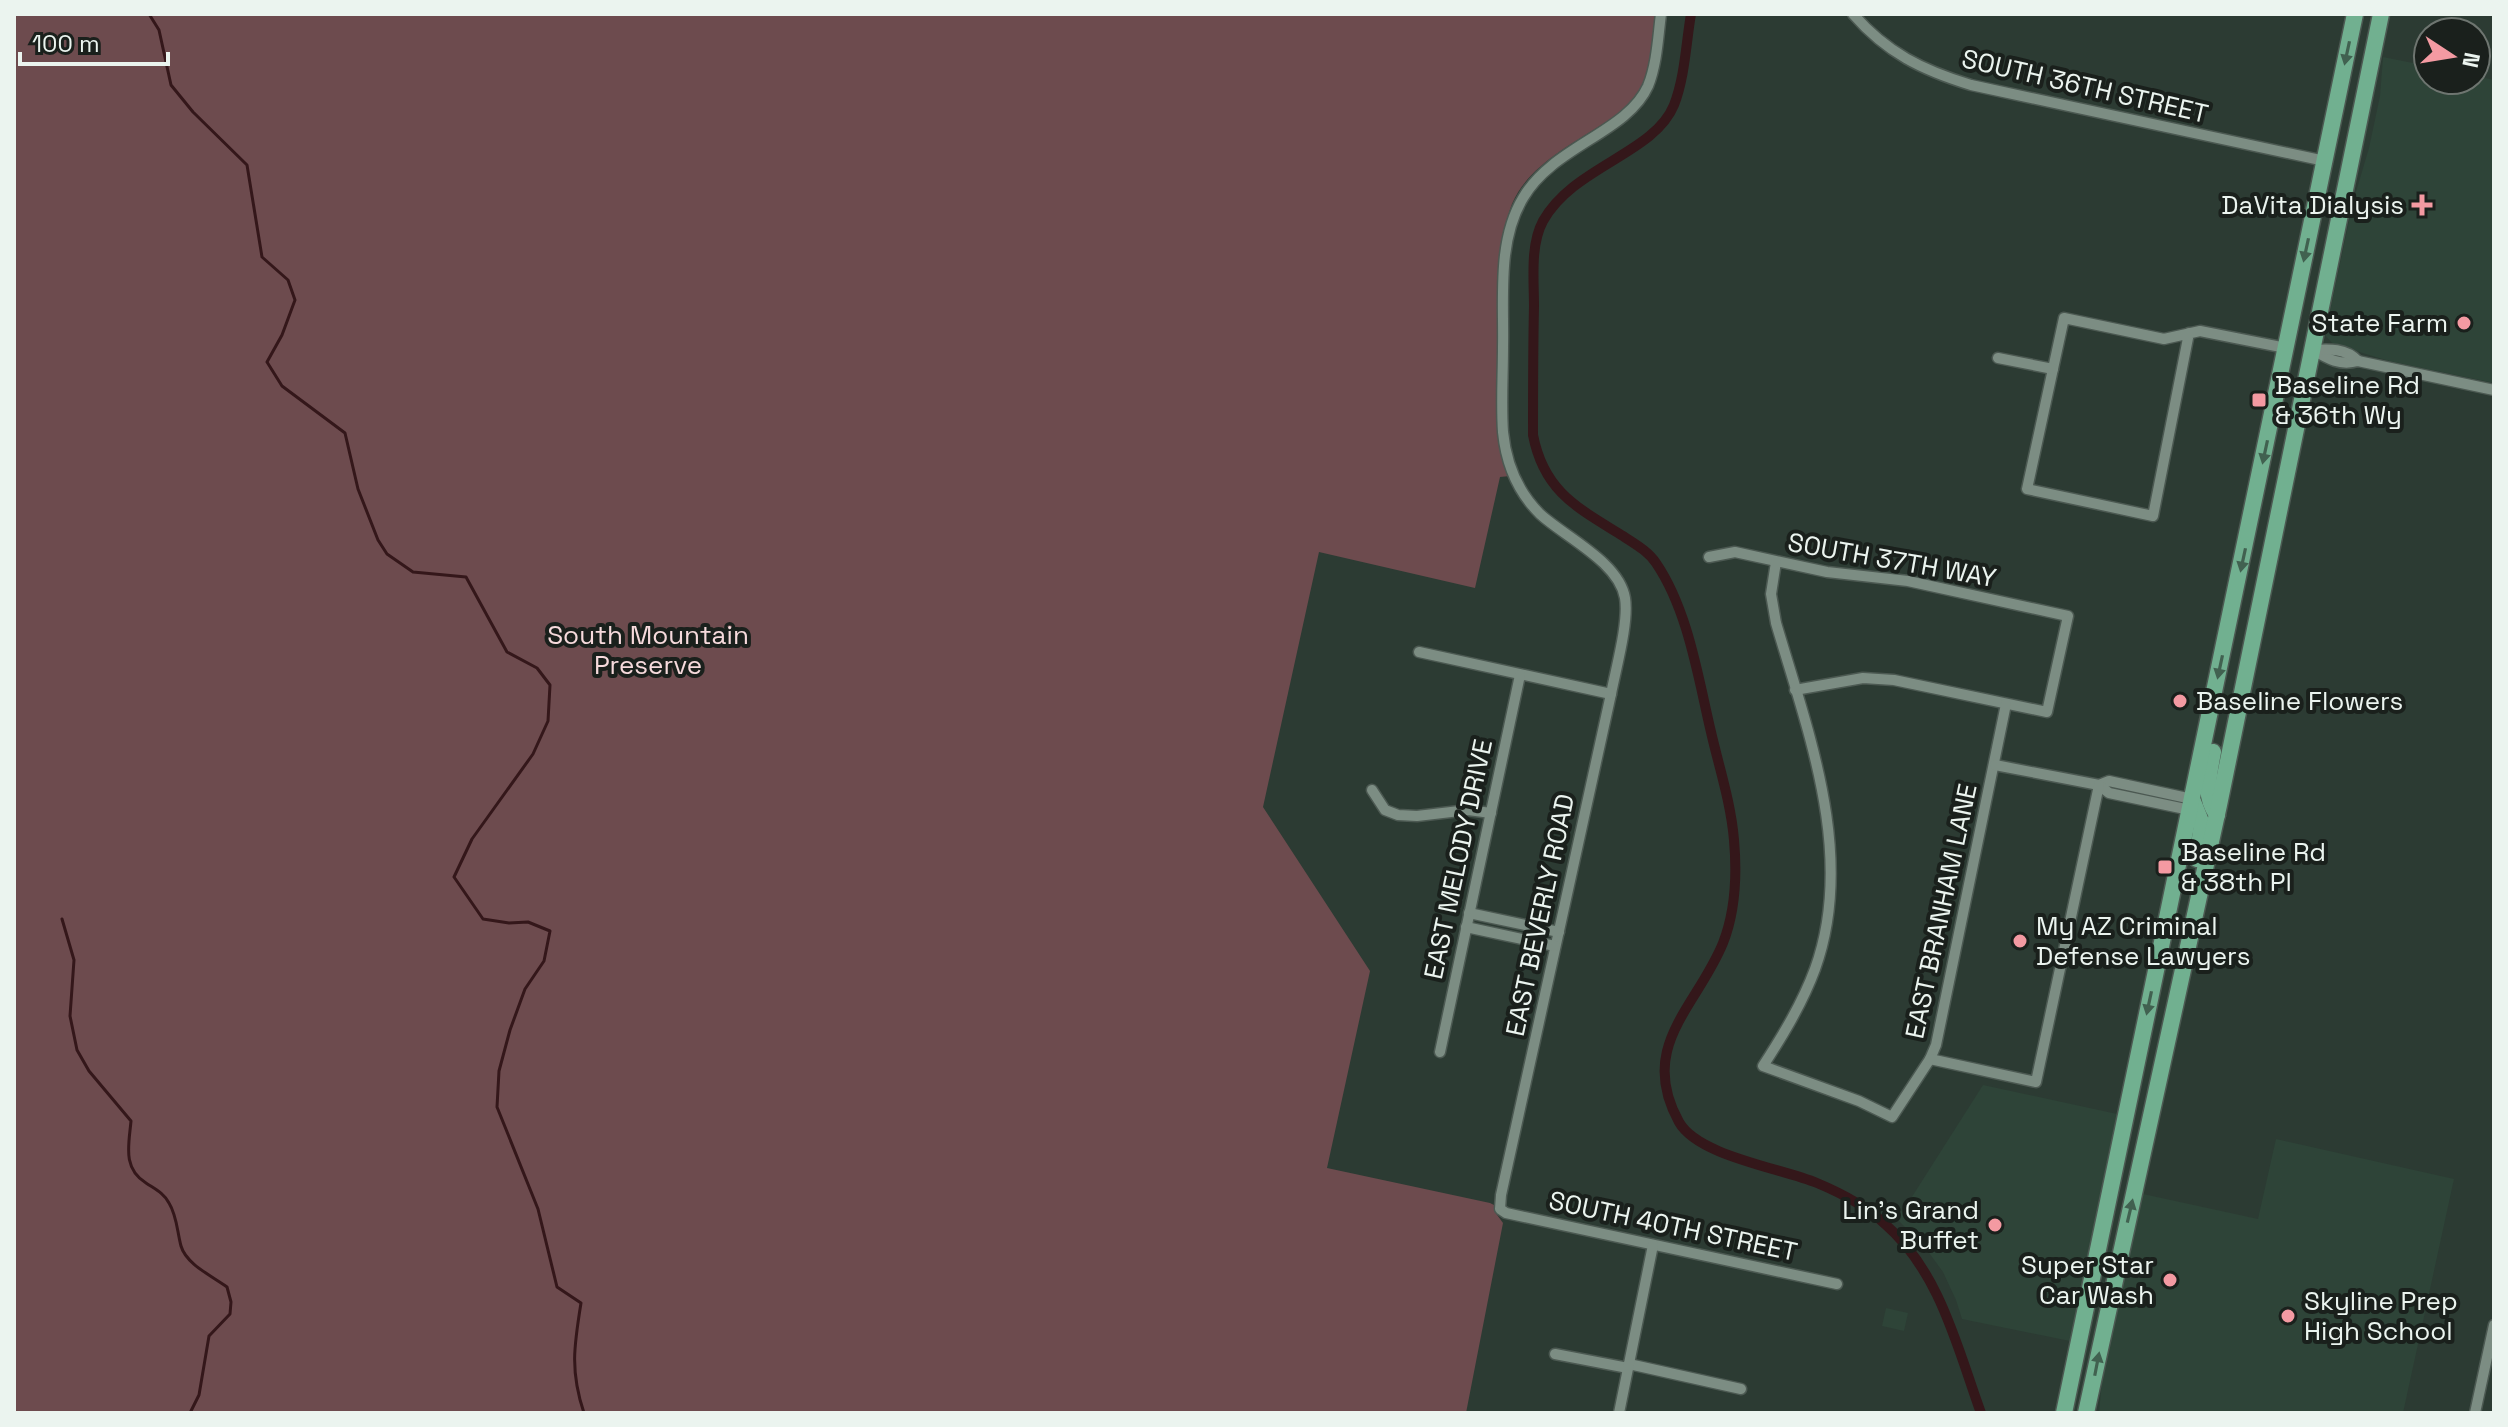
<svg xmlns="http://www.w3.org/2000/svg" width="2508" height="1427" font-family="'Space Grotesk',sans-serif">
  <rect width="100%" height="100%" fill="#2c3b33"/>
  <g fill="#2e4438">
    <path d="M2383 57 2428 66V80H2476V76L2494 80V383L2389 361 2333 344 2325 335 2353 202 2369 148 2380 96Z"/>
    <path d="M1983 1085 2117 1114 2070 1341 1962 1319 1956 1300 1943 1272 1924 1246 1896 1218 1908 1203Z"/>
    <path d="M2276 1139 2454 1179 2403 1413H2099L2103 1368 2143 1194 2258 1219Z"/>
    <path d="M1886 1308 1908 1313 1904 1331 1882 1326Z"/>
  </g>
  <path fill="#6d4b4e" d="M14 14H1656C1652 37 1651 78 1637 97 1627 110 1612 118 1598 127 1567 147 1527 168 1512 204 1506 219 1504 236 1502 252L1498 420 1510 476 1500 477 1475 588 1319 552 1263 807 1370 971 1327 1168 1490 1203 1496 1206 1495 1212 1503 1223 1466 1413H14Z"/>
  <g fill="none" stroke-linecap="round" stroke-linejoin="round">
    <g stroke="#34171a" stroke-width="3">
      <path d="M149 14 159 30 171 85 193 112 247 165 262 257 288 280 295 300 282 335 267 362 282 386 345 433 358 489 378 540 387 554 413 572 466 577 507 652 537 668 550 685 548 721 533 754 472 839 454 877 483 919 509 923 528 922 550 931 544 961 525 989 510 1030 499 1071 497 1107 538 1209 557 1287 581 1303C574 1346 570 1371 584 1413"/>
      <path d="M62 919 74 960 70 1016 77 1050 89 1071 131 1121C129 1144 122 1168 146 1183 155 1189 164 1193 169 1203 177 1216 177 1231 181 1246 186 1264 212 1276 227 1287L231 1302 230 1314 209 1336 199 1395 190 1413"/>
    </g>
    <path stroke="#34171a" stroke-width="10" d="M1691 14C1686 43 1685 77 1674 105 1654 154 1574 166 1543 221 1530 245 1534 280 1534 306 1533 349 1533 392 1533 435 1544 492 1578 508 1623 536 1635 544 1648 551 1656 563 1688 610 1698 677 1711 732 1719 767 1731 803 1734 840 1737 874 1736 910 1723 943 1697 1007 1637 1046 1679 1122 1698 1156 1781 1168 1817 1183 1841 1193 1866 1206 1885 1224 1940 1272 1957 1347 1981 1413"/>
    <defs>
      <g id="street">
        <path d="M1661 14C1658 37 1657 64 1648 86 1627 133 1553 146 1523 198 1497 241 1504 299 1503 347 1503 375 1501 404 1503 432 1506 463 1518 492 1540 514 1565 537 1619 562 1625 598 1629 622 1616 668 1611 694L1501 1195 1500 1209 1506 1213 1837 1284"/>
        <path d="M1853 14C1887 53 1922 70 1971 85L2325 161"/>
        <path d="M2189 333 2153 516 2027 489 2064 318 2164 339 2200 331 2286 348"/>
        <path d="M2313 350C2328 359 2340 366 2358 361L2494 390"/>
        <path d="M2313 350C2329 349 2346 348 2358 361"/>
        <path d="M1998 358 2053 369"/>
        <path d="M1709 557 1735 552 1827 572 1908 581 2068 616 2047 712 1894 680 1863 678 1795 690"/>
        <path d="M1776 562 1771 594 1776 623C1808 732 1856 856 1815 969 1802 1004 1783 1035 1763 1066L1859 1101 1892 1117 1930 1059 1936 1045 2006 704"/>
        <path d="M1419 652 1611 694"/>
        <path d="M1995 765 2099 785 2109 781 2192 799"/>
        <path d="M2099 785 2109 793 2190 810"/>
        <path d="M1372 790 1385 810 1398 815 1417 816 1468 810 1491 813"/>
        <path d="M1469 913 1559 932"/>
        <path d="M1466 927 1555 946"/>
        <path d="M1440 1052 1520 675"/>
        <path d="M1930 1059 2036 1082 2099 785"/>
        <path d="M1555 1354 1628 1368"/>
        <path d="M1629 1364 1741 1389"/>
        <path d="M1619 1413 1653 1245"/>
        <path d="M2475 1413 2494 1325"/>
      </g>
      <g id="primary">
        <path d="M2213 752C2209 775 2203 795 2217 815"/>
        <path d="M2192 799 2202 824 2197 859"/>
        <path d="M2064 1413 2355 14"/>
        <path d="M2086 1413 2219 805 2381 14"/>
      </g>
    </defs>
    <use href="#street" stroke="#4c5952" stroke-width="13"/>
    <use href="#primary" stroke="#4c5952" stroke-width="19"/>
    <use href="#street" stroke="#7c8d83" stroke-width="10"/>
    <use href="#primary" stroke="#71b090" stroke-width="16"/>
  </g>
  <defs><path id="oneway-solid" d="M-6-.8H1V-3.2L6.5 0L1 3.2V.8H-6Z" transform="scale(2)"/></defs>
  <g fill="#416150">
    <use href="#oneway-solid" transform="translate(2347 53) rotate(102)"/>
    <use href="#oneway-solid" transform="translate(2306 250) rotate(102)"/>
    <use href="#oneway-solid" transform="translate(2265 452) rotate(102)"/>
    <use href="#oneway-solid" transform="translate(2243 560) rotate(102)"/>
    <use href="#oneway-solid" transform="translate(2220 667) rotate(102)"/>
    <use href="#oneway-solid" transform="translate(2149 1003) rotate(102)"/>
    <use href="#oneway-solid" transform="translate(2130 1211) rotate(-77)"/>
    <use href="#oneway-solid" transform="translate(2097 1364) rotate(-79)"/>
  </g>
  <g fill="#f49aa2" stroke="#1a201c" stroke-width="3">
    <path d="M2418 193h8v8h8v8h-8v8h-8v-8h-8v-8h8z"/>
    <circle cx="2464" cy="323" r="8"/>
    <rect x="2251" y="392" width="16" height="16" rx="4"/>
    <circle cx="2180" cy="701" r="8"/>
    <rect x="2157" y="859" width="16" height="16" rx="4"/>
    <circle cx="2020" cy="941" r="8"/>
    <circle cx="1995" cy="1225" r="8"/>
    <circle cx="2170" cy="1280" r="8"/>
    <circle cx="2288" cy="1316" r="8"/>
  </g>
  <g text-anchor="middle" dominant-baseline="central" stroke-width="8" stroke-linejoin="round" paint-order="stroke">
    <g font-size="26" fill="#ebf4ef" stroke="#1a201c">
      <text transform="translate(2085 86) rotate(13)">SOUTH 36TH STREET</text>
      <text transform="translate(1892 560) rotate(10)">SOUTH 37TH WAY</text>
      <text transform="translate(1458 859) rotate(-78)">EAST MELODY DRIVE</text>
      <text transform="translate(1941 911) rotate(-78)">EAST BRANHAM LANE</text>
      <text transform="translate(1540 915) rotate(-78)">EAST BEVERLY ROAD</text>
      <text transform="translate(1673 1226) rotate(12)">SOUTH 40TH STREET</text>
    </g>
    <g font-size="26" fill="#ebf4ef" stroke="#1a201c" text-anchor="start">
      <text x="2404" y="205" text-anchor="end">DaVita Dialysis</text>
      <text x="2448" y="323" text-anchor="end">State Farm</text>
      <text x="2275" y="385">Baseline Rd<tspan x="2275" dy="30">&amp; 36th Wy</tspan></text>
      <text x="2196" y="701">Baseline Flowers</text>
      <text x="2181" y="852">Baseline Rd<tspan x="2181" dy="30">&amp; 38th Pl</tspan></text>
      <text x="2036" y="926">My AZ Criminal<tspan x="2036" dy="30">Defense Lawyers</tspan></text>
      <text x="1979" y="1210" text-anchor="end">Lin's Grand<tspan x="1979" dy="30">Buffet</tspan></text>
      <text x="2154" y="1265" text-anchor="end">Super Star<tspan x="2154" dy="30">Car Wash</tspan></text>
      <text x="2304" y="1301">Skyline Prep<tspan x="2304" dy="30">High School</tspan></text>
    </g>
    <g font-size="26" fill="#f6dadc" stroke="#1a201c">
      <text x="648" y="635">South Mountain<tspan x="648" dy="30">Preserve</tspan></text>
    </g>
  </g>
  <rect width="2508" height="1427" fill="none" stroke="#ebf4ef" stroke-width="32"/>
  <g transform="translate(2452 56) rotate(102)"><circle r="38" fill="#1a201c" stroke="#6e7570" stroke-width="2"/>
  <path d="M0-6L14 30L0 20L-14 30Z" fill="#f49aa2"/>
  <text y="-12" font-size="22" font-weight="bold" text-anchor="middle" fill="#ebf4ef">N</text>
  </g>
  <path d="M20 52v12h148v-12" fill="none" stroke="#ebf4ef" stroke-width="4"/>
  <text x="32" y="52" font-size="24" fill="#ebf4ef" stroke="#1a201c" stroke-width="6" paint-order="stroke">100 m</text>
</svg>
